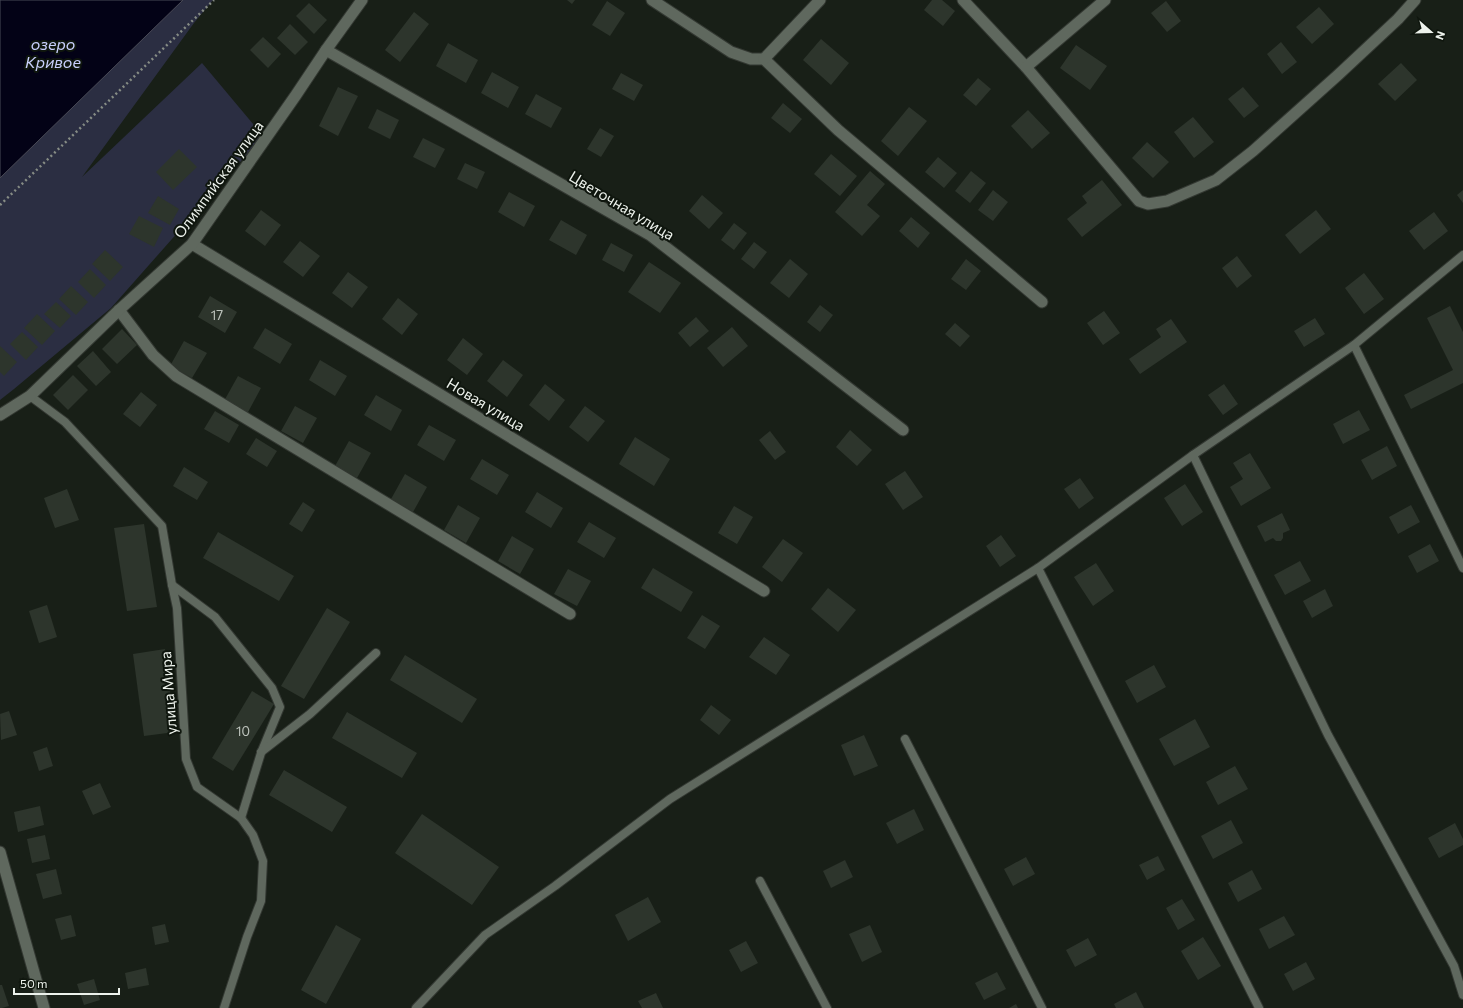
<svg xmlns="http://www.w3.org/2000/svg" width="1463" height="1008" font-family="Commissioner,sans-serif">
  <rect width="100%" height="100%" fill="#181f17"/>
  <path fill="#2b2e42" d="M182 0H213L194 23 82 177 202 63 263 136 111 308 14 389 0 400V177Z"/>
  <path fill="#030216" stroke="#494a56" d="M0 0H183L0 178Z"/>
  <g fill="#2d352c">
    <path d="M567 0H575L572 4Z"/>
    <path d="M932 0H942L955 11 943 26 924 10Z"/>
    <path d="M607 1 625 13 610 36 592 25Z"/>
    <path d="M1166 1 1181 21 1167 32 1151 13Z"/>
    <path d="M309 3 327 20 314 34 296 16Z"/>
    <path d="M1319 7 1334 24 1312 44 1296 27Z"/>
    <path d="M414 12 429 24 400 62 385 50Z"/>
    <path d="M290 24 308 42 295 55 277 38Z"/>
    <path d="M263 37 281 54 268 68 250 50Z"/>
    <path d="M821 39 849 63 831 85 803 60Z"/>
    <path d="M1281 42 1297 62 1282 74 1267 54Z"/>
    <path d="M448 43 478 60 466 83 436 66Z"/>
    <path d="M1076 45 1107 66 1090 90 1060 68Z"/>
    <path d="M1401 63 1417 80 1395 101 1378 84Z"/>
    <path d="M492 72 519 87 508 108 481 93Z"/>
    <path d="M621 73 643 85 634 101 612 89Z"/>
    <path d="M978 78 991 89 976 106 963 95Z"/>
    <path d="M338 87 358 96 338 136 319 126Z"/>
    <path d="M1243 87 1259 106 1244 118 1228 99Z"/>
    <path d="M536 94 562 108 551 128 525 114Z"/>
    <path d="M783 103 802 119 790 133 771 118Z"/>
    <path d="M909 107 927 121 898 156 881 141Z"/>
    <path d="M377 109 399 120 390 139 368 128Z"/>
    <path d="M1028 110 1050 133 1032 149 1011 126Z"/>
    <path d="M1193 117 1214 142 1194 158 1174 132Z"/>
    <path d="M600 128 614 136 601 157 587 149Z"/>
    <path d="M423 138 445 149 435 168 413 157Z"/>
    <path d="M1147 142 1169 162 1153 178 1132 158Z"/>
    <path d="M179 149 197 167 173 190 156 172Z"/>
    <path d="M831 154 857 176 840 196 814 174Z"/>
    <path d="M938 157 957 173 944 188 925 172Z"/>
    <path d="M465 163 485 172 477 189 457 179Z"/>
    <path d="M870 171 885 184 867 205 880 216 862 236 835 212Z"/>
    <path d="M971 171 986 183 970 203 955 191Z"/>
    <path d="M1102 180 1122 205 1082 237 1067 219 1087 203 1082 196Z"/>
    <path d="M993 190 1008 202 993 221 978 210Z"/>
    <path d="M1463 190V203L1457 195Z"/>
    <path d="M509 192 535 206 524 227 498 212Z"/>
    <path d="M702 195 723 213 709 229 689 211Z"/>
    <path d="M158 196 179 209 170 225 148 213Z"/>
    <path d="M261 210 281 225 265 246 245 231Z"/>
    <path d="M1316 210 1331 229 1300 254 1285 235Z"/>
    <path d="M1434 212 1448 231 1424 250 1409 231Z"/>
    <path d="M139 216 163 228 154 247 129 234Z"/>
    <path d="M911 217 930 233 918 248 899 231Z"/>
    <path d="M561 220 587 235 576 255 549 240Z"/>
    <path d="M734 223 747 233 734 250 721 240Z"/>
    <path d="M300 241 320 256 303 277 283 262Z"/>
    <path d="M754 242 767 252 754 269 741 259Z"/>
    <path d="M611 243 633 255 624 272 602 260Z"/>
    <path d="M105 250 123 267 110 281 92 264Z"/>
    <path d="M1237 256 1252 276 1237 288 1222 268Z"/>
    <path d="M790 259 808 274 789 298 770 283Z"/>
    <path d="M966 259 981 271 966 290 951 279Z"/>
    <path d="M649 262 681 283 660 313 628 292Z"/>
    <path d="M90 269 106 285 94 298 78 282Z"/>
    <path d="M348 272 368 287 352 308 332 293Z"/>
    <path d="M1364 273 1384 299 1364 314 1345 288Z"/>
    <path d="M71 286 88 302 76 315 59 299Z"/>
    <path d="M210 296 237 312 225 333 198 317Z"/>
    <path d="M398 298 418 314 402 335 382 319Z"/>
    <path d="M56 302 71 316 60 328 44 314Z"/>
    <path d="M820 305 833 315 820 332 807 322Z"/>
    <path d="M1450 306 1463 332V383L1411 409 1404 395 1453 370 1427 318Z"/>
    <path d="M1104 311 1120 333 1103 345 1087 323Z"/>
    <path d="M37 314 55 331 42 345 24 328Z"/>
    <path d="M696 317 709 331 690 347 678 333Z"/>
    <path d="M1315 318 1325 334 1304 347 1294 331Z"/>
    <path d="M1171 319 1187 342 1140 374 1129 359 1161 337 1156 329Z"/>
    <path d="M955 323 970 336 960 347 945 334Z"/>
    <path d="M732 327 748 346 723 367 707 348Z"/>
    <path d="M265 328 292 344 280 364 253 348Z"/>
    <path d="M122 329 137 345 117 364 102 349Z"/>
    <path d="M22 332 38 347 26 360 10 344Z"/>
    <path d="M463 338 483 354 467 375 447 360Z"/>
    <path d="M184 341 207 353 192 378 170 366Z"/>
    <path d="M0 346 17 362 4 376 0 372Z"/>
    <path d="M93 351 111 372 96 386 77 366Z"/>
    <path d="M320 360 347 376 335 396 309 380Z"/>
    <path d="M503 360 523 375 507 397 487 381Z"/>
    <path d="M73 375 88 390 68 410 53 395Z"/>
    <path d="M238 376 261 388 247 414 224 401Z"/>
    <path d="M545 384 565 400 549 421 529 405Z"/>
    <path d="M1224 384 1238 404 1223 415 1208 395Z"/>
    <path d="M141 392 157 405 140 427 123 414Z"/>
    <path d="M376 395 402 410 391 431 364 415Z"/>
    <path d="M295 406 317 418 303 443 281 431Z"/>
    <path d="M585 406 605 421 588 442 569 427Z"/>
    <path d="M1359 410 1370 430 1343 444 1333 424Z"/>
    <path d="M215 411 239 425 229 443 204 429Z"/>
    <path d="M429 425 456 440 444 461 417 445Z"/>
    <path d="M850 430 872 450 857 466 836 447Z"/>
    <path d="M770 431 786 452 775 460 759 440Z"/>
    <path d="M635 437 670 459 654 486 619 464Z"/>
    <path d="M256 438 277 451 267 467 246 454Z"/>
    <path d="M349 441 371 453 357 478 335 466Z"/>
    <path d="M1387 446 1397 466 1372 480 1361 460Z"/>
    <path d="M1250 453 1271 488 1241 506 1230 487 1243 479 1233 463Z"/>
    <path d="M482 459 509 475 497 495 470 479Z"/>
    <path d="M184 467 208 482 197 500 173 486Z"/>
    <path d="M905 471 923 497 903 510 885 484Z"/>
    <path d="M405 474 427 487 413 512 391 499Z"/>
    <path d="M1080 478 1094 498 1079 509 1064 489Z"/>
    <path d="M1185 484 1203 512 1182 526 1164 498Z"/>
    <path d="M67 489 79 520 55 528 44 498Z"/>
    <path d="M537 492 563 508 551 528 525 512Z"/>
    <path d="M303 502 315 510 302 532 289 524Z"/>
    <path d="M458 505 480 518 466 543 444 530Z"/>
    <path d="M1411 505 1420 522 1398 534 1389 517Z"/>
    <path d="M734 506 753 517 737 544 718 533Z"/>
    <path d="M1282 513 1290 530 1283 533V538L1281 541H1276L1273 538 1265 542 1257 526Z"/>
    <path d="M589 522 616 538 604 558 577 542Z"/>
    <path d="M144 524 157 607 127 611 114 528Z"/>
    <path d="M218 532 294 576 279 601 203 558Z"/>
    <path d="M1001 535 1016 556 1000 567 986 546Z"/>
    <path d="M512 536 534 549 520 574 498 561Z"/>
    <path d="M783 539 803 553 782 582 762 567Z"/>
    <path d="M1430 544 1439 561 1417 573 1408 556Z"/>
    <path d="M1300 561 1311 581 1285 595 1274 575Z"/>
    <path d="M1096 563 1114 591 1093 606 1074 577Z"/>
    <path d="M653 568 693 592 681 612 641 588Z"/>
    <path d="M568 569 591 581 577 606 554 594Z"/>
    <path d="M828 588 856 610 838 632 811 609Z"/>
    <path d="M1325 589 1333 606 1312 618 1303 601Z"/>
    <path d="M47 605 57 637 39 643 29 611Z"/>
    <path d="M327 608 350 622 304 699 281 686Z"/>
    <path d="M702 615 720 626 705 649 687 638Z"/>
    <path d="M764 637 790 655 776 675 749 657Z"/>
    <path d="M165 649 175 732 144 736 133 654Z"/>
    <path d="M405 655 477 699 462 723 390 680Z"/>
    <path d="M1154 665 1166 687 1137 703 1125 681Z"/>
    <path d="M252 691 274 704 233 771 212 758Z"/>
    <path d="M711 705 731 720 719 735 700 720Z"/>
    <path d="M9 711 17 735 1 740 0 714Z"/>
    <path d="M347 712 417 753 402 778 332 738Z"/>
    <path d="M1195 719 1210 747 1174 766 1159 739Z"/>
    <path d="M864 735 878 766 854 776 841 745Z"/>
    <path d="M47 747 53 766 39 771 33 752Z"/>
    <path d="M1235 766 1248 789 1218 805 1206 782Z"/>
    <path d="M284 770 347 807 332 832 269 795Z"/>
    <path d="M100 783 111 807 93 815 82 791Z"/>
    <path d="M40 806 44 825 18 832 14 812Z"/>
    <path d="M914 809 924 830 897 844 886 823Z"/>
    <path d="M422 814 499 867 472 905 395 853Z"/>
    <path d="M1231 820 1243 843 1213 859 1201 836Z"/>
    <path d="M1455 823 1463 839V845L1439 858 1428 838Z"/>
    <path d="M45 835 50 859 32 863 27 839Z"/>
    <path d="M1158 856 1165 870 1147 880 1139 865Z"/>
    <path d="M1026 857 1035 874 1013 886 1004 869Z"/>
    <path d="M845 860 853 877 831 888 823 871Z"/>
    <path d="M56 869 62 894 43 899 36 874Z"/>
    <path d="M1252 870 1262 889 1238 902 1228 883Z"/>
    <path d="M648 897 661 922 628 941 615 915Z"/>
    <path d="M1182 899 1195 920 1178 930 1166 908Z"/>
    <path d="M71 915 76 936 61 940 55 919Z"/>
    <path d="M1284 916 1295 935 1269 949 1259 929Z"/>
    <path d="M165 924 169 942 155 945 152 927Z"/>
    <path d="M336 925 361 939 326 1004 301 990Z"/>
    <path d="M870 925 882 952 862 962 849 934Z"/>
    <path d="M1203 937 1221 966 1198 980 1181 951Z"/>
    <path d="M1088 938 1097 955 1075 967 1066 950Z"/>
    <path d="M746 941 758 963 741 972 729 950Z"/>
    <path d="M1306 962 1315 979 1293 991 1284 974Z"/>
    <path d="M146 968 149 985 128 989 125 973Z"/>
    <path d="M997 972 1006 989 984 1000 975 983Z"/>
    <path d="M94 979 100 1000 84 1005 77 984Z"/>
    <path d="M0 985H2L9 1006 2 1008H0Z"/>
    <path d="M1136 992 1144 1008H1116L1114 1004Z"/>
    <path d="M656 993 663 1008H642L638 1001Z"/>
    <path d="M1016 1004 1018 1008H1009Z"/>
  </g>
  <g fill="none" stroke-linecap="round" stroke-linejoin="round">
    <defs>
      <g id="service">
        <path d="M1354 345 1463 568"/>
        <path d="M30 396 65 422 162 526 172 585 177 608 186 759 197 787 241 818 253 835 263 861 261 901 247 937 224 1008"/>
        <path d="M1193 455 1328 735 1454 966 1463 995"/>
        <path d="M1038 568 1259 1008"/>
        <path d="M172 585 215 617 272 688 280 707 261 753 241 818"/>
        <path d="M905 739 1042 1008"/>
        <path d="M261 752 310 714 376 653"/>
        <path d="M760 881 827 1008"/>
        <path d="M416 1008 485 935 555 886 670 799 1038 568 1193 455 1354 345 1463 255"/>
      </g>
      <g id="minor">
        <path d="M652 0 731 52 751 59H764L838 130 1042 302"/>
        <path d="M963 0 1026 67 1139 201 1148 204 1167 201 1216 180 1253 151 1338 75 1398 19 1415 0"/>
        <path d="M326 50 650 235 903 430"/>
        <path d="M764 59 820 0"/>
        <path d="M1026 67 1105 0"/>
        <path d="M192 244 764 591"/>
        <path d="M119 310 153 355 176 376 570 614"/>
        <path d="M0 415 30 396 119 310 192 244 296 95 326 50 362 0"/>
        <path d="M0 852 44 1008"/>
      </g>
    </defs>
    <use href="#service" stroke="#333832" stroke-width="10"/>
    <use href="#minor" stroke="#333832" stroke-width="13"/>
    <path stroke="#868c85" stroke-width="2.5" stroke-dasharray="2 3" stroke-linecap="butt" d="M0 205 214 0"/>
    <use href="#service" stroke="#5f685e" stroke-width="8"/>
    <use href="#minor" stroke="#5f685e" stroke-width="11"/>
  </g>
  <g text-anchor="middle" dominant-baseline="central" stroke-width="4" stroke-linejoin="round" paint-order="stroke">
    <g font-size="13" fill="#bdc3bc">
      <text x="217" y="315">17</text>
      <text x="243" y="731">10</text>
    </g>
    <g font-size="15" fill="#edf2ec" stroke="#0f160e">
      <text transform="translate(218 179) rotate(-54)">Олимпийская улица</text>
      <text transform="translate(622 205) rotate(31)">Цветочная улица</text>
      <text transform="translate(486 404) rotate(31)">Новая улица</text>
      <text transform="translate(168 693) rotate(-94)">улица Мира</text>
    </g>
    <g font-size="16" font-style="italic" fill="#c8cffb" stroke="#0f160e">
      <text x="53" y="43">озеро<tspan x="53" dy="18">Кривое</tspan></text>
    </g>
  </g>
  <g transform="translate(1431 32) rotate(110)" stroke="#0f160e" stroke-width="3" paint-order="stroke">
  <path d="M0-3L7 15L0 10L-7 15Z" fill="#edf2ec"/>
  <text y="-6" font-size="11" font-weight="bold" text-anchor="middle" fill="#edf2ec">N</text>
  </g>
  <path d="M14 988v6h105v-6" fill="none" stroke="#edf2ec" stroke-width="2"/>
  <text x="20" y="988" font-size="12" fill="#edf2ec" stroke="#0f160e" stroke-width="3" paint-order="stroke">50 m</text>
</svg>
